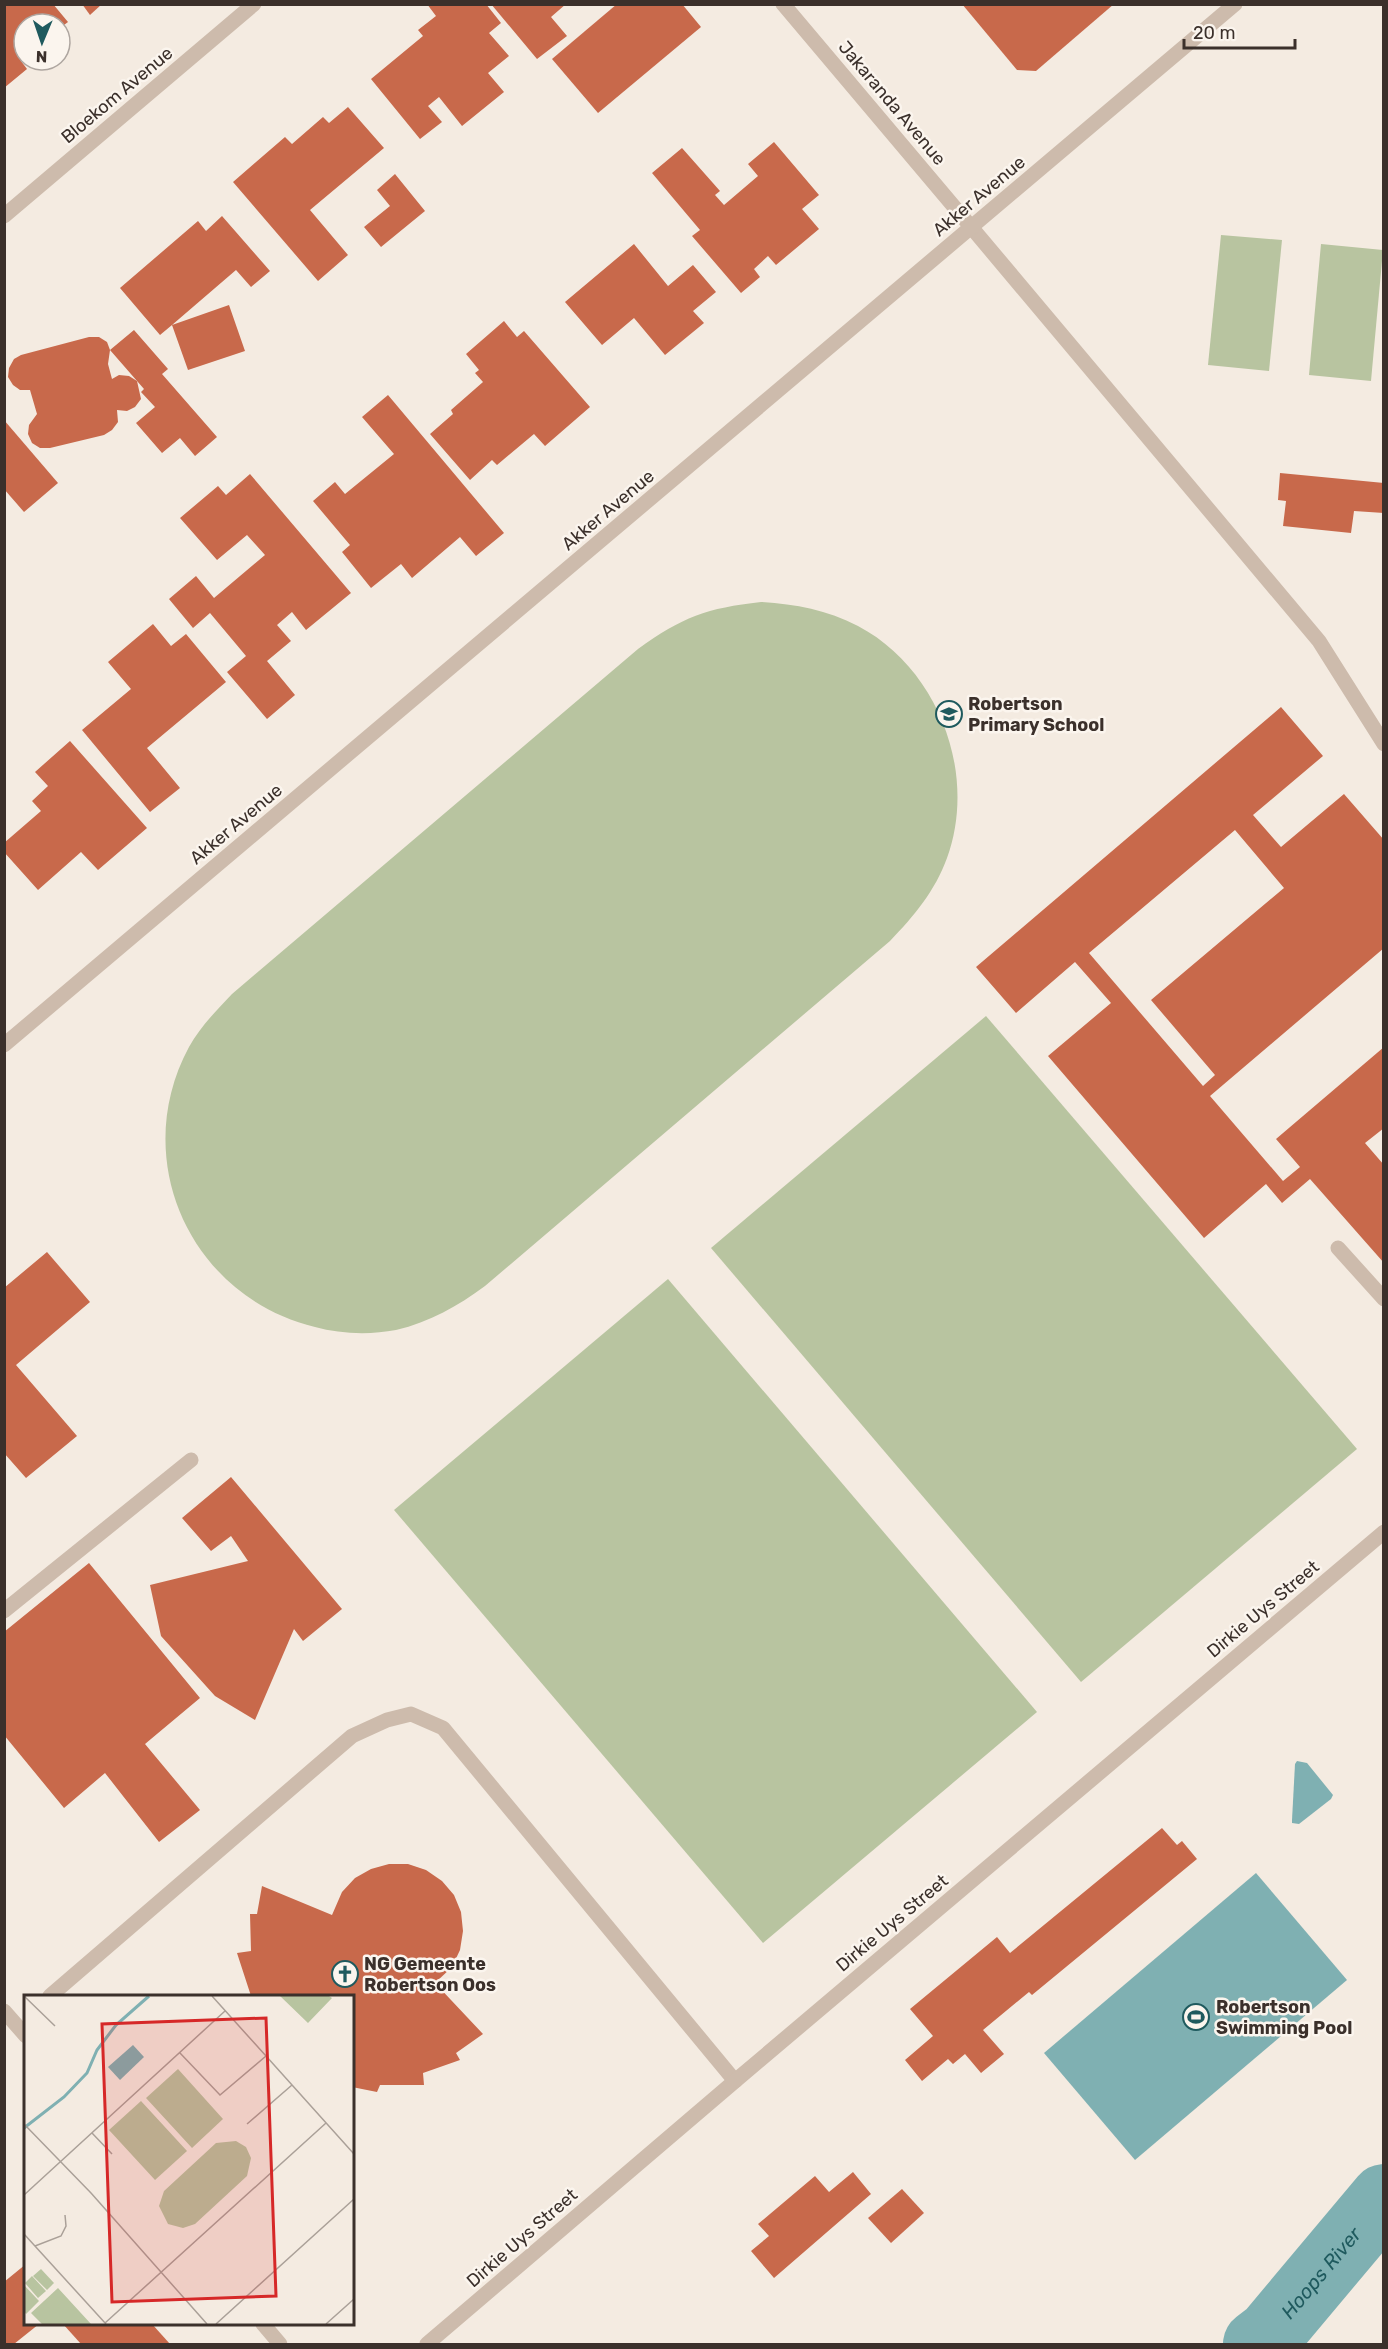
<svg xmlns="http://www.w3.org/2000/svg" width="1388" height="2349" font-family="Rubik,sans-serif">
  <rect width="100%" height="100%" fill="#f4ebe1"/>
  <g fill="#b8c4a0">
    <path d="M1221 235 1282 240 1269 371 1208 365Z"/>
    <path d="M1321 244 1383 250 1371 381 1309 375Z"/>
    <path d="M761 602C795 604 827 610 858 626 938 668 978 773 947 858 935 891 914 916 890 941L485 1286C458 1306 430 1322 396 1330 370 1335 340 1334 315 1327 191 1297 128 1160 189 1047 200 1027 216 1011 232 994L638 649C682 617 707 608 761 602Z"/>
    <path d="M986 1016 1357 1449 1081 1682 711 1248Z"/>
    <path d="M668 1279 1037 1712 763 1943 394 1510Z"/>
  </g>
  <g fill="#7fb0b2">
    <path d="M1297 1761 1307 1763 1333 1795 1331 1799 1299 1824 1292 1823V1820L1295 1764Z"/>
    <path d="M1256 1873 1347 1980 1135 2160 1044 2053Z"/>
  </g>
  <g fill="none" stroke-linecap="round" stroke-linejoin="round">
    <path stroke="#7fb0b2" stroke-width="68" id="s1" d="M1257 2344 1270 2334 1384 2198"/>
  </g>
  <g fill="#c8694b" fill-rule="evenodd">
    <path d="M4 4H53L68 22 60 28V24H24V58L21 61 27 69 4 88Z"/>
    <path d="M82 4H102L90 15Z"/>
    <path d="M427 4H486L501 23 489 33 509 56 488 73 504 92 462 126 439 97 428 106 442 122 420 139 371 79 423 36 418 30 436 16Z"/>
    <path d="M491 4H566L551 17 567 36 537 59Z"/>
    <path d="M617 4H682L701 27 598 113 552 59Z"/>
    <path d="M962 4H1114L1036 71 1017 70Z"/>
    <path d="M348 107 384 148 310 210 348 255 318 281 233 182 285 137 292 144 323 117 329 123Z"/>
    <path d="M774 142 819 195 802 209 819 229 776 265 768 256 754 269 760 277 741 293 692 236 700 230 652 173 682 148 720 191 715 195 724 205 758 176 748 164Z"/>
    <path d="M395 174 425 211 381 247 364 227 390 206 377 190Z"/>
    <path d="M222 216 270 271 251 287 236 270 172 325 229 305 245 351 188 370 172 325 160 335 120 288 198 221 206 231Z"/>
    <path d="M634 244 668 286 693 265 716 292 693 311 704 323 665 355 634 318 602 345 565 302Z"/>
    <path d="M504 321 517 337 524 331 590 407 545 446 534 434 497 465 492 460 470 480 430 434 453 414 451 410 483 382 475 373 479 370 466 354Z"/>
    <path d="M134 330 168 369 162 374 217 437 195 456 180 438 162 453 136 423 155 407 141 392 144 389 110 350Z"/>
    <path d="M89 337H99L107 342 110 350 108 364 112 379 119 375 129 376 137 381 141 399 135 407 127 411 117 410 118 422 112 430 104 435 50 448H40L32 443 28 434 29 425 37 414 30 390H20L13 385 8 377 9 368 14 359 21 355Z"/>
    <path d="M388 395 504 533 476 556 460 537 412 578 401 564 371 588 342 552 350 545 313 501 335 482 345 494 394 454 362 417Z"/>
    <path d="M4 420 58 483 24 512 4 489Z"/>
    <path d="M1280 473 1384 483V513L1354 511 1351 533 1283 526 1286 501 1278 500Z"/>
    <path d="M250 474 351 593 306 630 292 612 277 625 291 641 267 661 295 695 267 719 227 672 246 656 210 613 193 628 169 599 196 576 214 598 265 555 247 535 217 560 180 518 218 486 226 495Z"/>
    <path d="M153 624 171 646 186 634 226 682 147 748 180 788 150 812 82 730 131 689 108 662Z"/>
    <path d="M1281 707 1323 756 1253 815 1281 847 1344 794 1384 840V948L1210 1096 1283 1181 1300 1167 1276 1139 1384 1047V1128L1365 1143 1384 1165V1263L1310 1179 1282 1203 1266 1184 1204 1238 1048 1056 1111 1003 1075 962 1016 1013 976 967ZM1235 830 1284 888 1151 1000 1215 1075 1203 1086 1089 953Z"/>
    <path d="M70 741 147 828 98 870 81 852 38 890 4 852V843L41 811 32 801 48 786 35 772Z"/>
    <path d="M47 1252 90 1302 16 1365 77 1436 26 1478 4 1453V1288Z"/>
    <path d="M231 1477 342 1609 303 1641 294 1629 255 1720 215 1696 161 1636 150 1585 248 1561 231 1536 211 1551 182 1518Z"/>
    <path d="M89 1563 200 1698 145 1744 200 1810 159 1842 105 1773 64 1808 4 1735V1632Z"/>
    <path d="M1162 1828 1177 1845 1182 1841 1197 1859 1032 1995 1029 1992 983 2030 1004 2054 981 2073 965 2054 953 2064 948 2059 922 2081 905 2060 933 2036 910 2009 997 1937 1010 1953Z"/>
    <path d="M389 1864H408L426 1870 442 1881 454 1895 461 1912 463 1931 460 1950 452 1967 435 1983 483 2034 456 2053 460 2060 423 2073 424 2085H380L377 2092 352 2087V1996H251L237 1953 251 1951 250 1914H257L262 1886 332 1915 342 1892 355 1878 371 1869Z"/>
    <path d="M853 2172 871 2194 774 2278 751 2251 769 2236 758 2224 815 2176 829 2192Z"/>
    <path d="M902 2189 924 2213 891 2243 868 2218Z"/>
    <path d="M26 2264V2324H39L14 2344H4V2282Z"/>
    <path d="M63 2324H152L170 2344H81Z"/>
  </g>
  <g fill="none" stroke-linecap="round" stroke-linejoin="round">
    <g stroke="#cdbbac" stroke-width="15">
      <path d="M972 228 1319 641 1384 744"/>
      <path d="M1338 1248 1384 1299"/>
      <path d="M4 1611 191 1460"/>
      <path d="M50 1996 352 1736 387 1720 411 1714 443 1728 735 2081"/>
    </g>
    <g stroke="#cdbbac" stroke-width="15">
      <path d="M783 4 972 228"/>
      <path d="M4 216 254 4"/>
      <path d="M4 1045 1235 4"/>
      <path d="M4 2011 26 2036"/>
      <path d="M263 2324 280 2344"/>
      <path d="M427 2344 735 2081 1384 1532"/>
    </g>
  </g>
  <defs>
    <symbol id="school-ring" viewBox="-11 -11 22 22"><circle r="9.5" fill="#fbf5ee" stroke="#1f5a5e" stroke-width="1.5"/><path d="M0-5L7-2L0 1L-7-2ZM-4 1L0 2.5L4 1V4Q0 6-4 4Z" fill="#1f5a5e"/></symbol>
    <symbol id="church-ring" viewBox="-11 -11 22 22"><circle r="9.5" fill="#fbf5ee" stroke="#1f5a5e" stroke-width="1.5"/><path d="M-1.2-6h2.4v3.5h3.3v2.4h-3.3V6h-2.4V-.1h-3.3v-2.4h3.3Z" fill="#1f5a5e"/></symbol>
    <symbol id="stadium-ring" viewBox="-11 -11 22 22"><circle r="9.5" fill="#fbf5ee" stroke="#1f5a5e" stroke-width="1.5"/><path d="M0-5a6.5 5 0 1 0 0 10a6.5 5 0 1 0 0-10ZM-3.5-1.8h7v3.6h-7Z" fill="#1f5a5e"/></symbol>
  </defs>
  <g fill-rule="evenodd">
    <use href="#school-ring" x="934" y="699" width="30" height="30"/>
    <use href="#church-ring" x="330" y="1959" width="30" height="30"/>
    <use href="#stadium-ring" x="1181" y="2002" width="30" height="30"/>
  </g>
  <g text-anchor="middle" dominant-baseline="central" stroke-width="5" stroke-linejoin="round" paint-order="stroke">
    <g font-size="18" fill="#3b302b" stroke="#fbf5ee">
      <text transform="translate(117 95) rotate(-40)">Bloekom Avenue</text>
      <text transform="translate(892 103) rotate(50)">Jakaranda Avenue</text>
      <text transform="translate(979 196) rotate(-40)">Akker Avenue</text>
      <text transform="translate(608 510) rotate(-40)">Akker Avenue</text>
      <text transform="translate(236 824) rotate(-40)">Akker Avenue</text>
      <text transform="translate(1263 1609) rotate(-40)">Dirkie Uys Street</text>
      <text transform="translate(892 1923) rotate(-40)">Dirkie Uys Street</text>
      <text transform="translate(522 2238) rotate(-41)">Dirkie Uys Street</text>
    </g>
    <g font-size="18" font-weight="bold" fill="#3b302b" stroke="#fbf5ee" text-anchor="start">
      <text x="968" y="704">Robertson<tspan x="968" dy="21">Primary School</tspan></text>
      <text x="364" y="1964">NG Gemeente<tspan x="364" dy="21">Robertson Oos</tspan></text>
      <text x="1216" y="2007">Robertson<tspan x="1216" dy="21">Swimming Pool</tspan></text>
    </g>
    <g font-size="20" font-style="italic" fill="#1f5a5e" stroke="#fbf5ee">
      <text stroke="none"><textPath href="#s1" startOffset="96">Hoops River</textPath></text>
    </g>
  </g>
  <g transform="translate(24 1995)">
    <rect width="330" height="330" fill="#f4ebe1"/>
    <path d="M256 1H305L308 3 284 28ZM154 74 199 124 168 153 122 103ZM117 106 163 156 131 185 85 135ZM212 146 222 152 227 163 223 181 171 229 159 233 144 229 135 211 140 196 192 148ZM17 274 30 288 23 295 9 281ZM8 281 22 296 14 303 1 288ZM0 290 15 306 2 319 0 316ZM34 293 67 329H18L7 318Z" fill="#b8c4a0"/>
    <path d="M109 50 120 62 96 85 84 72Z" fill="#7fb0b2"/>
    <path fill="none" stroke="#7fb0b2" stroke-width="3" d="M0 133 40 102 63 78 73 55 92 30 125 1"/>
    <path fill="none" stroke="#aaa098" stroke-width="1.5" d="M0 1 31 31M188 1 330 159M156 58 196 100 242 61M0 129 67 198 183 329M223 129 268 90M68 138 88 159M0 200 201 16M0 239 82 329M11 251 37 241 42 231 41 220M81 328 302 128M192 329 330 204M302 329 330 304"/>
    <path fill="#d62828" fill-opacity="0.15" stroke="#d62828" stroke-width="3" d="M242 23 252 301 88 307 78 29Z"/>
    <rect width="330" height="330" fill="none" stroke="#3b302b" stroke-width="3"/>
  </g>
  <rect width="1388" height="2349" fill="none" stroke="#3b302b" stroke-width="12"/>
  <g transform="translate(42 42) rotate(182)"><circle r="28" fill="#fbf5ee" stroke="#aea6a0" stroke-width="1.5"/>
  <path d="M0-4.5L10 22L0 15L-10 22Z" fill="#1f5a5e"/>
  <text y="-9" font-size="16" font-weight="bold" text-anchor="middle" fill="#3b302b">N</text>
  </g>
  <path d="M1184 39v9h111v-9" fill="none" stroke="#3b302b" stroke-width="3"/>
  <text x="1193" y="39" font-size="18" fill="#3b302b" stroke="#fbf5ee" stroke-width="4.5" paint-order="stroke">20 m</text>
</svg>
